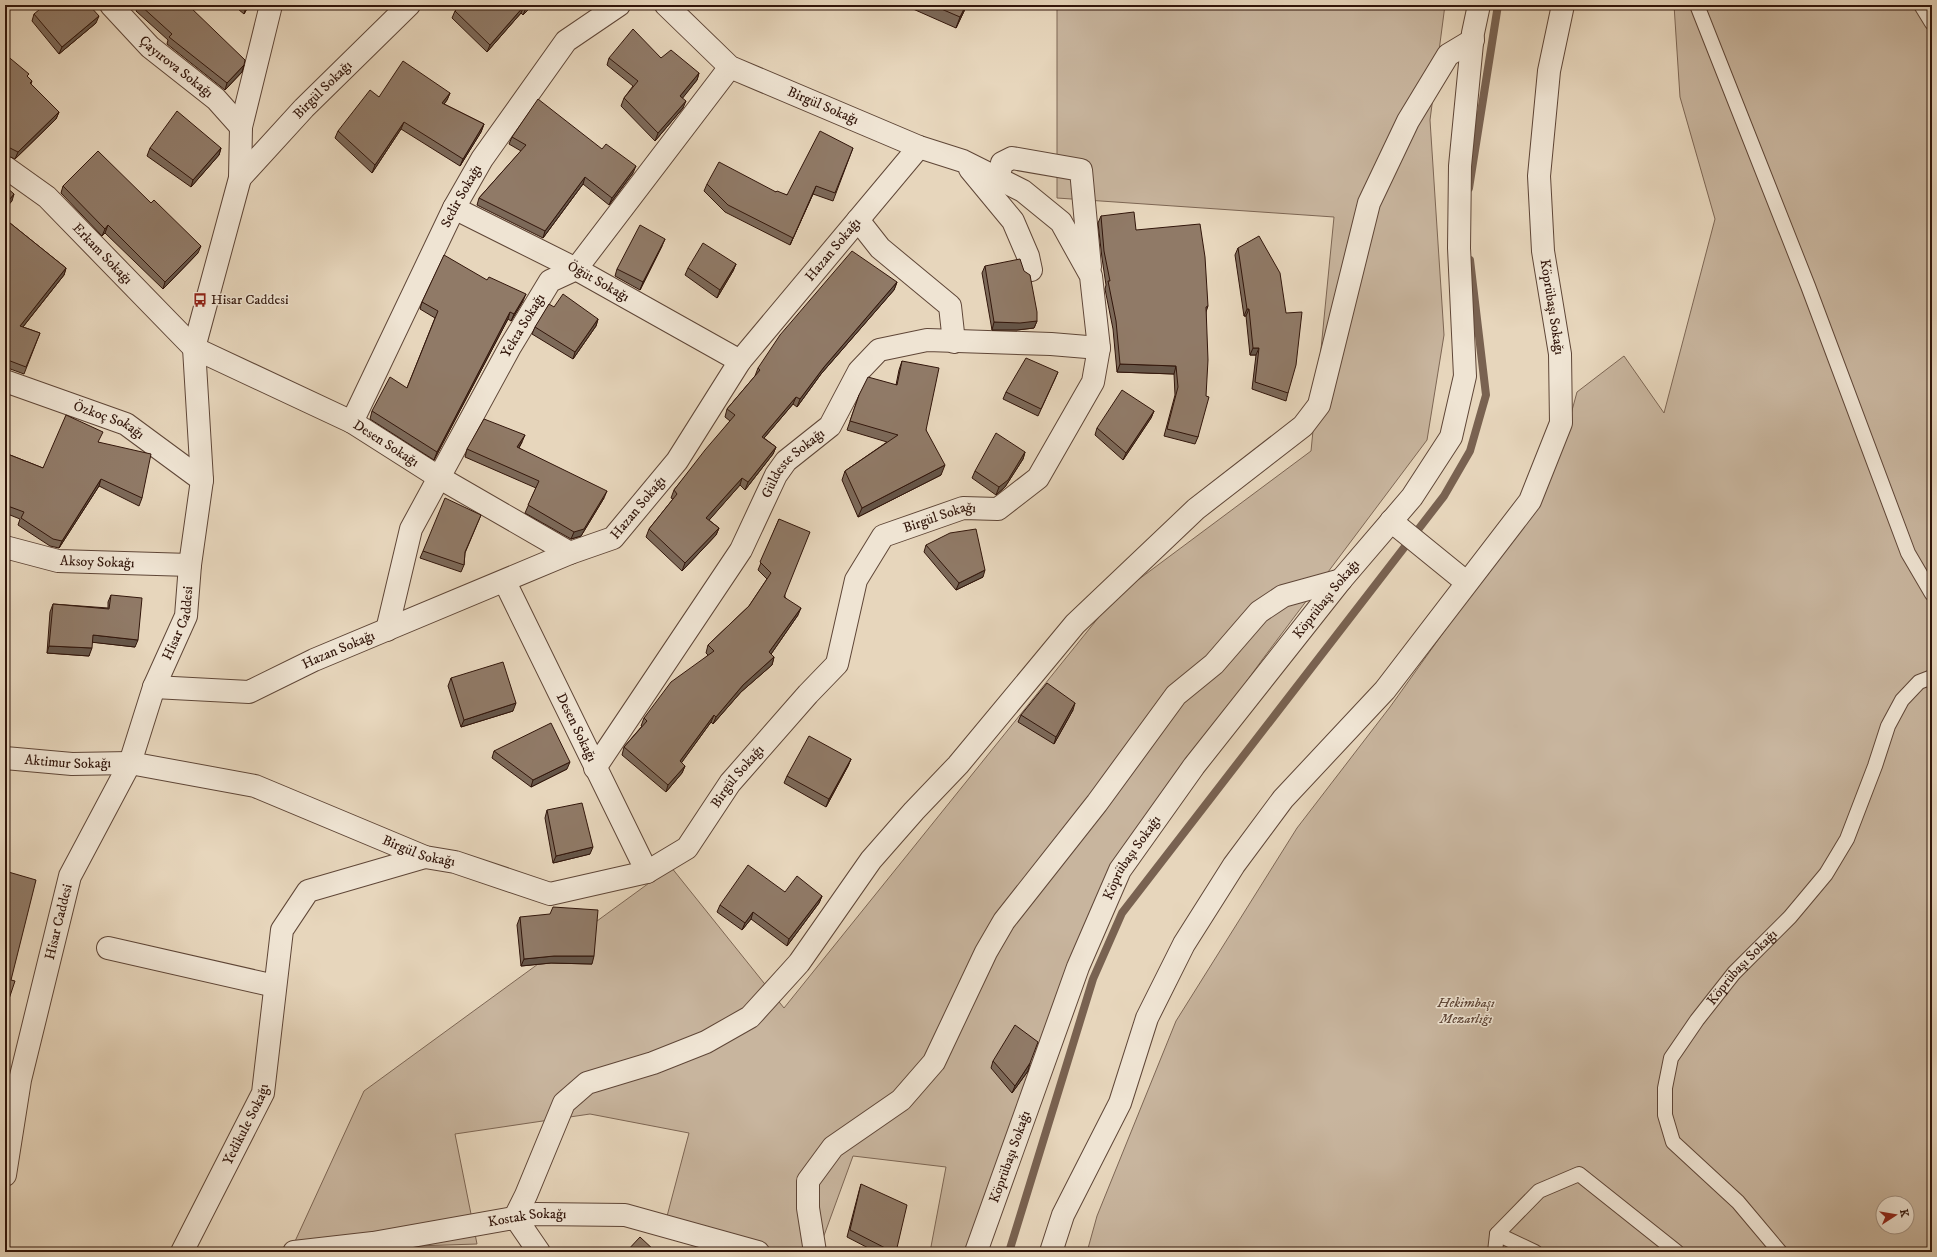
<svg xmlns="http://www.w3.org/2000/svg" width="1937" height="1257" font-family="'IM FELL DW Pica',serif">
  <rect width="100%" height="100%" fill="#e7d6bc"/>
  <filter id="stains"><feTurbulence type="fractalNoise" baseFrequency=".005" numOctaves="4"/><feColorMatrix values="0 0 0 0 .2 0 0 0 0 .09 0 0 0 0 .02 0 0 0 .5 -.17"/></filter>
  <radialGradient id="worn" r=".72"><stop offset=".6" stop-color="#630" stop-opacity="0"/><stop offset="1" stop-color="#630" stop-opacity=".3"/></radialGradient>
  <g fill="#c8b59e" stroke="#7d6654" fill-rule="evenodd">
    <path d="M1057 5H1445L1430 120 1444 335 1427 440 1262 660 1121 855 975 1252H930L946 1167 853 1156 818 1252H715L666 1220 689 1133 590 1114 455 1134 477 1244 291 1250 364 1091 671 867 784 1008 1115 597 1311 451 1334 217 1057 198Z"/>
    <path d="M1674 5H1932V1252H1087L1097 1216 1176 1021 1297 828 1390 707 1524 520 1561 451 1577 392 1624 356 1664 413 1715 219 1680 97ZM1883 1203H1907V1227H1883Z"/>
  </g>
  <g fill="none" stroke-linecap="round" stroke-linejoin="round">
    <g stroke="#796251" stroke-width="8">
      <path d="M1469 188 1498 5"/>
      <path d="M1009 1252 1093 979 1122 913 1444 496 1470 451 1486 395 1470 260"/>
    </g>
    <defs>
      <g id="service">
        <path d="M1697 5 1808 286 1908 553 1932 594"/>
        <path d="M1921 5 1932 23"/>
        <path d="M1497 1234 1535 1252"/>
        <path d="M1495 1252 1497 1234 1539 1191 1579 1174 1677 1252"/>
        <path id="s1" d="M1780 1252 1738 1202 1673 1142 1665 1115V1088L1671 1058 1697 1020 1734 973 1790 917 1826 874 1847 839 1875 766 1888 726 1902 700 1919 682 1932 677"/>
      </g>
      <g id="minor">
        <path id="s2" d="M111 5 150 47 216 99 241 127"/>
        <path id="s3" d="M5 167 47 197 194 348 352 422 440 478 570 553"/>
        <path d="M970 169 1013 221 1028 256 1031 270"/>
        <path id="s4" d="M240 178 304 108 409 5"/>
        <path d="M998 179 1002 163 1012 158 1081 170 1090 267"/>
        <path id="s5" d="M454 208 576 269 740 361"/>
        <path d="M858 220 880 248 950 306 954 342"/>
        <path id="s6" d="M5 381 126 424 202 480"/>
        <path id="s7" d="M352 422 454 208 482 159 566 41 619 5"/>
        <path d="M1391 521 1466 582"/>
        <path id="s8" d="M5 547 58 561 190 565"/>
        <path id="s9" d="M505 582 647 872"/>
        <path id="s10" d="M387 630 411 529 510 347 550 281 576 269 730 67"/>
        <path id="s11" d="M154 687 249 692 314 660 570 553 613 538 677 461 740 361 919 147"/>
        <path id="s12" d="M5 758 72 764 130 763 255 786 425 857 455 862 550 894 647 872 687 848 730 783 808 694 837 664 856 580 883 536 963 508 998 509 1038 478 1093 382 1099 348 1091 276 1061 222 1023 191 963 161 919 147 730 67 666 5"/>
        <path id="s13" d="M595 768 741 550 776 475 786 461 830 426 859 371 879 350 927 340 1051 344 1099 348"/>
        <path d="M108 948 275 986"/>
        <path id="s14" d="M5 1175 20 1080 70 876 130 763 154 687 186 616 190 565 202 480 194 348 240 178 241 127 271 5"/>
        <path id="s15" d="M182 1252 263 1093 282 930 308 891 425 857"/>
        <path id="s16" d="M294 1252 373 1243 536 1214 625 1215 758 1252"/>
        <path d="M539 1252 515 1217 526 1195 564 1103 587 1083 653 1063 706 1042 750 1017 799 963 871 860 914 811 958 765 1075 624 1196 509 1303 426 1319 405 1369 203 1408 121 1448 55 1473 40"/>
        <path d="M815 1252 808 1208V1181L833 1147 901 1100 934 1062 986 952 1004 921 1097 803 1176 695 1214 664 1259 612 1283 596 1341 580"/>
        <path id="s17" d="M976 1252 1078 967 1120 870 1194 766 1341 580 1412 497 1451 437 1465 376 1459 248 1460 166 1473 33 1479 5"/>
        <path d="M1051 1252 1063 1215 1120 1103 1147 1018 1184 944 1234 865 1283 799 1385 690 1530 501 1561 423 1560 354 1543 251 1539 176 1549 71 1563 5"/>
      </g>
    </defs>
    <use href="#service" stroke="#5f4637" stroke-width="16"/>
    <use href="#minor" stroke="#5f4637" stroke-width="24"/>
    <use href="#service" stroke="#efe4d3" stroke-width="14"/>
    <use href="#minor" stroke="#efe4d3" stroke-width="22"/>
  </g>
  <g fill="#7c6959" stroke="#32160b">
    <path d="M134 5H188L244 65 242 72 225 90 167 44 168 40 136 11 137 8Z"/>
    <path d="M233 5H249L244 14Z"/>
    <path d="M533 5 523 15 521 13 487 52 452 18 455 11Z"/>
    <path d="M904 5H967L956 28Z"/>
    <path d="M34 14 96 23 59 54 32 21Z"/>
    <path d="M609 58H661L699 73 697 80 682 98 683 108 655 141 621 106 624 98 633 86 607 65Z"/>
    <path d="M28 77 32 81 31 84 59 112 56 119 15 159 6 155Z"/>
    <path d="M450 93 447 100 444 104 484 124 481 132 460 166 401 129 372 173 335 138 338 131 379 97Z"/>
    <path d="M512 137 633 173 609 205 583 184 543 238 477 205 479 198 521 151 509 144Z"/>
    <path d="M150 148H221L219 155 191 187 147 156Z"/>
    <path d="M853 148 833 201 813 194 790 245 725 212 704 191 707 184 776 192 787 195Z"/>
    <path d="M63 186 151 203 198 253 163 289 105 233 102 236 61 193Z"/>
    <path d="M1101 216 1136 230 1208 306 1206 312 1198 437 1195 444 1164 436 1175 395 1174 374 1117 372 1113 329 1105 289 1106 285 1102 258 1098 223Z"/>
    <path d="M5 219 66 268 64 275 23 327 40 333 24 374 5 367Z"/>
    <path d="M662 246 640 290 615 276 617 269Z"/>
    <path d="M1238 248 1288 393 1286 401 1252 389 1256 355H1250L1246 316H1244L1235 255Z"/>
    <path d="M736 264 733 271 717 298 685 275 688 268Z"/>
    <path d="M985 266 1037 321 1034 328 1017 330H992L982 273Z"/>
    <path d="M897 282 894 290 821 374 797 407 793 404 764 438 776 447 773 454 745 490 740 485 709 520 719 528 716 535 682 571 646 537 649 529 673 499 671 498 674 490 730 421 725 417 727 409 755 376 758 368Z"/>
    <path d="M523 301 511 321 508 319 434 460 370 419 372 411 407 388 435 318 420 309 422 302Z"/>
    <path d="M554 307 598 319 596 326 573 359 532 334 535 327Z"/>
    <path d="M902 361 926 430 941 475 858 517 842 480 845 471 887 442 847 430 859 395 896 385 899 370Z"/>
    <path d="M1058 372 1055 379 1038 416 1003 399 1006 392Z"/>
    <path d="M1154 411 1151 418 1123 460 1095 435 1097 428Z"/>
    <path d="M99 442 142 498 139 506 99 486 59 548 50 546 18 525 20 519 5 513V453L43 468Z"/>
    <path d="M522 442 519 448 604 498 581 536 571 539 525 513 536 488 465 457 467 449Z"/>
    <path d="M1025 452 1023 459 1005 487 996 495 972 478 975 471Z"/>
    <path d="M481 515 465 553 464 565 461 572 420 558 423 551Z"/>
    <path d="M779 519 785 597 798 615 771 654 774 657 772 665 741 692 713 724 711 722 681 763 685 766 682 773 666 792 622 755 624 747 642 726H641L644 718 708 655 706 653 708 645 749 606 767 579 758 570Z"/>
    <path d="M926 545 983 577 956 590 924 552Z"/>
    <path d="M111 595 135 647 92 642 89 656 47 653 50 612 53 604 108 608V602Z"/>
    <path d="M451 678 513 711 461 727 448 686Z"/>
    <path d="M1073 710 1054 744 1018 722 1021 715Z"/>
    <path d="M494 751 567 769 531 787 492 758Z"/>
    <path d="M851 759 848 766 826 807 784 783 787 776Z"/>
    <path d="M547 810 590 854 553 863 545 818Z"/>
    <path d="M785 892 822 896 819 903 787 946 751 919 742 930 717 912 720 905Z"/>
    <path d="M520 917 592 964 551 963 521 966 517 925Z"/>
    <path d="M993 1061 1028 1071 1012 1093 991 1068Z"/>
    <path d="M861 1184 896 1252H876L847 1237 859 1191Z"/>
  </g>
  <g fill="#655548" stroke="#32160b">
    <path d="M247 5H249L244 14 246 7Z"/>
    <path d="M529 5H533L523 15 526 8Z"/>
    <path d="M966 5H967L956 28 960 17Z"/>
    <path d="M524 6 521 13 487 52 490 45Z"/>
    <path d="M99 16 96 23 59 54 62 47Z"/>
    <path d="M244 65 242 72 225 90 227 83Z"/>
    <path d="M699 73 697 80 678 104 680 96Z"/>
    <path d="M450 93 447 100 440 110 442 103Z"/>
    <path d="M686 101 683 108 655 141 658 133Z"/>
    <path d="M59 112 56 119 15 159 18 152Z"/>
    <path d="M404 122 401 129 372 173 375 165Z"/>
    <path d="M484 124 481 132 460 166 463 159Z"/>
    <path d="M8 147 6 155H5V148Z"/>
    <path d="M221 148 219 155 191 187 193 180Z"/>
    <path d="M636 166 633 173 609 205 612 198Z"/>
    <path d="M585 177 583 184 543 238 545 231Z"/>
    <path d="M816 186 813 194 790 245 793 238Z"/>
    <path d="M14 194 12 201 5 209V205Z"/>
    <path d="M108 225 105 233 102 236 105 229Z"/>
    <path d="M665 239 662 246 640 290 643 282Z"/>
    <path d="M201 246 198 253 163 289 165 282Z"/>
    <path d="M736 264 733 271 717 298 720 290Z"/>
    <path d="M66 268 64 275 18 333 20 326Z"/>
    <path d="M897 282 894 290 821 374 797 407 800 399 824 367Z"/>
    <path d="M526 294 523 301 511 321 514 314Z"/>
    <path d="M1247 309H1249L1246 316H1244Z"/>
    <path d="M510 312 508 319 434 460 437 452Z"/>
    <path d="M598 319 596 326 573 359 575 352Z"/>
    <path d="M1037 321 1034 328 1017 330H992L994 322Z"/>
    <path d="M1253 348H1259L1256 355H1250Z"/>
    <path d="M1120 364 1176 366 1174 374 1117 372Z"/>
    <path d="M796 397 793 404 759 444 762 437Z"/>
    <path d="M1154 411 1151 418 1123 460 1126 453Z"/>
    <path d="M525 435 522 442 515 454 517 447Z"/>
    <path d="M776 447 773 454 745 490 748 482Z"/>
    <path d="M1025 452 1023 459 1005 487 996 495 999 487Z"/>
    <path d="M945 465 941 475 858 517 862 508Z"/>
    <path d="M742 478 740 485 704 526 706 518Z"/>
    <path d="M101 479 99 486 59 548 62 541Z"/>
    <path d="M607 491 604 498 581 536 571 539 574 532Z"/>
    <path d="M719 528 716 535 682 571 685 563Z"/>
    <path d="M985 570 983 577 956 590 959 583Z"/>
    <path d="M801 608 798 615 767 660 769 652Z"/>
    <path d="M93 635 138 640 135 647 90 642Z"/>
    <path d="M49 646 92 648 89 656 47 653Z"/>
    <path d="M774 657 772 665 741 692 713 724 716 717 743 685Z"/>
    <path d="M516 703 513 711 461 727 464 720Z"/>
    <path d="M1075 703 1073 710 1054 744 1056 737Z"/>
    <path d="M714 715 711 722 677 769 680 761Z"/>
    <path d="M851 759 848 766 826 807 829 799Z"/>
    <path d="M570 762 567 769 531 787 533 780Z"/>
    <path d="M685 766 682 773 666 792 668 785Z"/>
    <path d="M593 847 590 854 553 863 556 856Z"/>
    <path d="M822 896 819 903 787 946 789 939Z"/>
    <path d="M753 912 751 919 742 930 745 923Z"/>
    <path d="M554 956H594L592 964 551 963 521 966 524 959Z"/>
    <path d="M1030 1063 1028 1071 1012 1093 1015 1086Z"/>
  </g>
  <g fill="#907a67" stroke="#32160b">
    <path d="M45 5H89L99 16 62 47 34 14Z"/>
    <path d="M140 5H188L245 60 244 65 227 83 169 37 172 34Z"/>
    <path d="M460 5H529L526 8 524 6 490 45 455 11Z"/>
    <path d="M932 5H966L960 17Z"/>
    <path d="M633 29 661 58 671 50 699 73 680 96 686 101 658 133 624 98 638 81 609 58Z"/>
    <path d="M5 54 29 74 27 76 32 81 30 83 59 112 18 152 8 147 5 148Z"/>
    <path d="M403 61 450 93 442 103 484 124 463 159 404 122 375 165 338 131 370 90 379 97Z"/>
    <path d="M538 99 602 149 606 144 636 166 612 198 585 177 545 231 479 198 526 145 512 137Z"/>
    <path d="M177 111 221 148 193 180 150 148Z"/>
    <path d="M820 131 853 148 835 193 816 186 793 238 728 205 707 184 719 162 776 192 777 191 787 195Z"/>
    <path d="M98 151 151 203 154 200 201 246 165 282 108 225 105 229 63 186Z"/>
    <path d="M5 186 14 194 5 205Z"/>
    <path d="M1134 212 1136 230 1200 224 1205 257 1208 306 1206 307 1208 360 1206 396 1209 397 1198 437 1167 429 1178 387 1176 366 1120 364 1116 321 1108 281H1110L1104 251 1101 216Z"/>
    <path d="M5 219 66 268 20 326 40 333 26 367 5 359Z"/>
    <path d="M640 225 665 239 643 282 617 269Z"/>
    <path d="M1259 236 1280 273 1286 313 1302 312 1296 365 1288 393 1255 382 1259 348H1253L1249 309H1247L1238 248Z"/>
    <path d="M703 243 736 264 720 290 688 268Z"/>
    <path d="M852 251 897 282 824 367 800 399 796 397 762 437 776 447 748 482 742 478 706 518 719 528 685 563 649 529 677 494 674 490 705 450 735 415 727 409 760 370 758 368 780 335Z"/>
    <path d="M444 255 487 280 489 277 526 294 514 314 510 312 437 452 372 411 390 377 407 388 438 311 422 302Z"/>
    <path d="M1020 259 1024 271 1030 275 1037 312V321L1020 323 994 322 985 266Z"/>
    <path d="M563 294 598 319 575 352 535 327 549 304 554 307Z"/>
    <path d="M1026 358 1058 372 1041 409 1006 392Z"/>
    <path d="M902 361 939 368 926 430 945 465 862 508 845 471 898 435 850 421 859 395 868 377 897 385Z"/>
    <path d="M1122 390 1154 411 1126 453 1097 428Z"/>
    <path d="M66 415 103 432 98 442 151 454 142 498 101 479 62 541 53 539 21 518 24 512 5 505V453L43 468Z"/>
    <path d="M484 419 525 435 517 447 607 491 584 529 574 532 528 505 539 481 467 449Z"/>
    <path d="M996 433 1025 452 1008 480 999 487 975 471Z"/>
    <path d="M445 498 481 515 465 552 464 565 423 551Z"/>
    <path d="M779 519 810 532 784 597 801 608 769 652 774 657 743 685 716 717 714 715 680 761 685 766 668 785 624 747 647 721 644 718 671 682 714 651 708 645 749 606 771 573 760 562Z"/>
    <path d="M976 529 985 570 959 583 926 545 950 533Z"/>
    <path d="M111 595 142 598 138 640 93 635 92 648 49 646 53 604 109 609Z"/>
    <path d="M503 662 516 703 464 720 451 678Z"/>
    <path d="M1047 683 1075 703 1056 737 1021 715Z"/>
    <path d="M551 723 570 762 533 780 494 751Z"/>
    <path d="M809 736 851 759 829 799 787 776Z"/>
    <path d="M582 803 593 847 556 856 547 810Z"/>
    <path d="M748 865 785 892 797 876 822 896 789 939 753 912 745 923 720 905Z"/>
    <path d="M5 871 36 880 11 980 15 981 5 1011Z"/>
    <path d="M553 907 598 910 594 956H554L524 959 520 917 550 914Z"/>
    <path d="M1015 1025 1038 1042 1030 1063 1015 1086 993 1061Z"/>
    <path d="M861 1184 907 1205 896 1252H893L850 1230Z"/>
    <path d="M640 1237 656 1252H626Z"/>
  </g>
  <defs>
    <symbol id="bus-bare" viewBox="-9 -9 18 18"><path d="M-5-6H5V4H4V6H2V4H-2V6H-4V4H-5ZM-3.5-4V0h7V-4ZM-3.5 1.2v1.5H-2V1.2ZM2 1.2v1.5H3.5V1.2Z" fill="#8f2418" stroke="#efe4d3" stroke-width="2.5" paint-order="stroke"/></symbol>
  </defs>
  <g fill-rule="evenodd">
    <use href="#bus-bare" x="190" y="290" width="20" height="20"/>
  </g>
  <g text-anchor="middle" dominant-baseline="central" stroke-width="3" stroke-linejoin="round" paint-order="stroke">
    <g font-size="14" fill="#32160b" stroke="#efe4d3">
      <text stroke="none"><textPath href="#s2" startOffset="90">Çayırova Sokağı</textPath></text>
      <text stroke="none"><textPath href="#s4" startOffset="121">Birgül Sokağı</textPath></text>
      <text transform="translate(823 106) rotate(23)">Birgül Sokağı</text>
      <text stroke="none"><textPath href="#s7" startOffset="251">Sedir Sokağı</textPath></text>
      <text stroke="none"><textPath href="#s11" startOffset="854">Hazan Sokağı</textPath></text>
      <text stroke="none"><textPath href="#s3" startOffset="131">Erkam Sokağı</textPath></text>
      <text stroke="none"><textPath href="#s5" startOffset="162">Öğüt Sokağı</textPath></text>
      <text transform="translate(1552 307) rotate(81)">Köprübaşı Sokağı</text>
      <text stroke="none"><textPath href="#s10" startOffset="336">Yekta Sokağı</textPath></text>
      <text stroke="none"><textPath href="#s6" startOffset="111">Özkoç Sokağı</textPath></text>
      <text stroke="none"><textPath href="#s3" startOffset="477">Desen Sokağı</textPath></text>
      <text stroke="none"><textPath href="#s13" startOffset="365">Güldeste Sokağı</textPath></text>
      <text stroke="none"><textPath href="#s11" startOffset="530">Hazan Sokağı</textPath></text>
      <text stroke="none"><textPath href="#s12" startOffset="1149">Birgül Sokağı</textPath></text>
      <text stroke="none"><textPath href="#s8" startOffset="94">Aksoy Sokağı</textPath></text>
      <text stroke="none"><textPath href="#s17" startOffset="749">Köprübaşı Sokağı</textPath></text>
      <text stroke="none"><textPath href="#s14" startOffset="583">Hisar Caddesi</textPath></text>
      <text stroke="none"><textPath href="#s11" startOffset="194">Hazan Sokağı</textPath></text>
      <text stroke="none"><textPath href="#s9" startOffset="162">Desen Sokağı</textPath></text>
      <text stroke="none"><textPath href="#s12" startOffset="63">Aktimur Sokağı</textPath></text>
      <text stroke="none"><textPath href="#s12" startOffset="801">Birgül Sokağı</textPath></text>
      <text stroke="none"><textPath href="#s12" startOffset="429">Birgül Sokağı</textPath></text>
      <text stroke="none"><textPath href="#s17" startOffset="425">Köprübaşı Sokağı</textPath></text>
      <text stroke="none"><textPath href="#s14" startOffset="259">Hisar Caddesi</textPath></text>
      <text stroke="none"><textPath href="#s1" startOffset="355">Köprübaşı Sokağı</textPath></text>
      <text stroke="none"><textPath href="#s15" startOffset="143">Yedikule Sokağı</textPath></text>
      <text stroke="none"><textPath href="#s17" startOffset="101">Köprübaşı Sokağı</textPath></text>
      <text stroke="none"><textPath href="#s16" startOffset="236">Kostak Sokağı</textPath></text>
    </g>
    <g font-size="14" fill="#32160b" stroke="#efe4d3" text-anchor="start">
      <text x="211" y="300">Hisar Caddesi</text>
    </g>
    <g font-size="14" font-style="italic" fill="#5f4637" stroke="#efe4d3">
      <text x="1466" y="1003">Hekimbaşı<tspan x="1466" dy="16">Mezarlığı</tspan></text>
    </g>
  </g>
  <rect width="1937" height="1257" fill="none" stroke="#e7d6bc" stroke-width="20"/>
  <rect x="6" y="6" width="1925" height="1245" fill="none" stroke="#32160b" stroke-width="2"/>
  <rect x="10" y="10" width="1917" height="1237" fill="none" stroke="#32160b"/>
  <g transform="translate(1895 1215) rotate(78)"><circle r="19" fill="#efe4d3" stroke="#a39283"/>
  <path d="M0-3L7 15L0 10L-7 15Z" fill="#8f2418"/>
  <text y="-6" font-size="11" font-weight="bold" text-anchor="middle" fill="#32160b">K</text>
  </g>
  <rect width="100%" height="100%" filter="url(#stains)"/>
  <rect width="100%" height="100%" fill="url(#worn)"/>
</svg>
